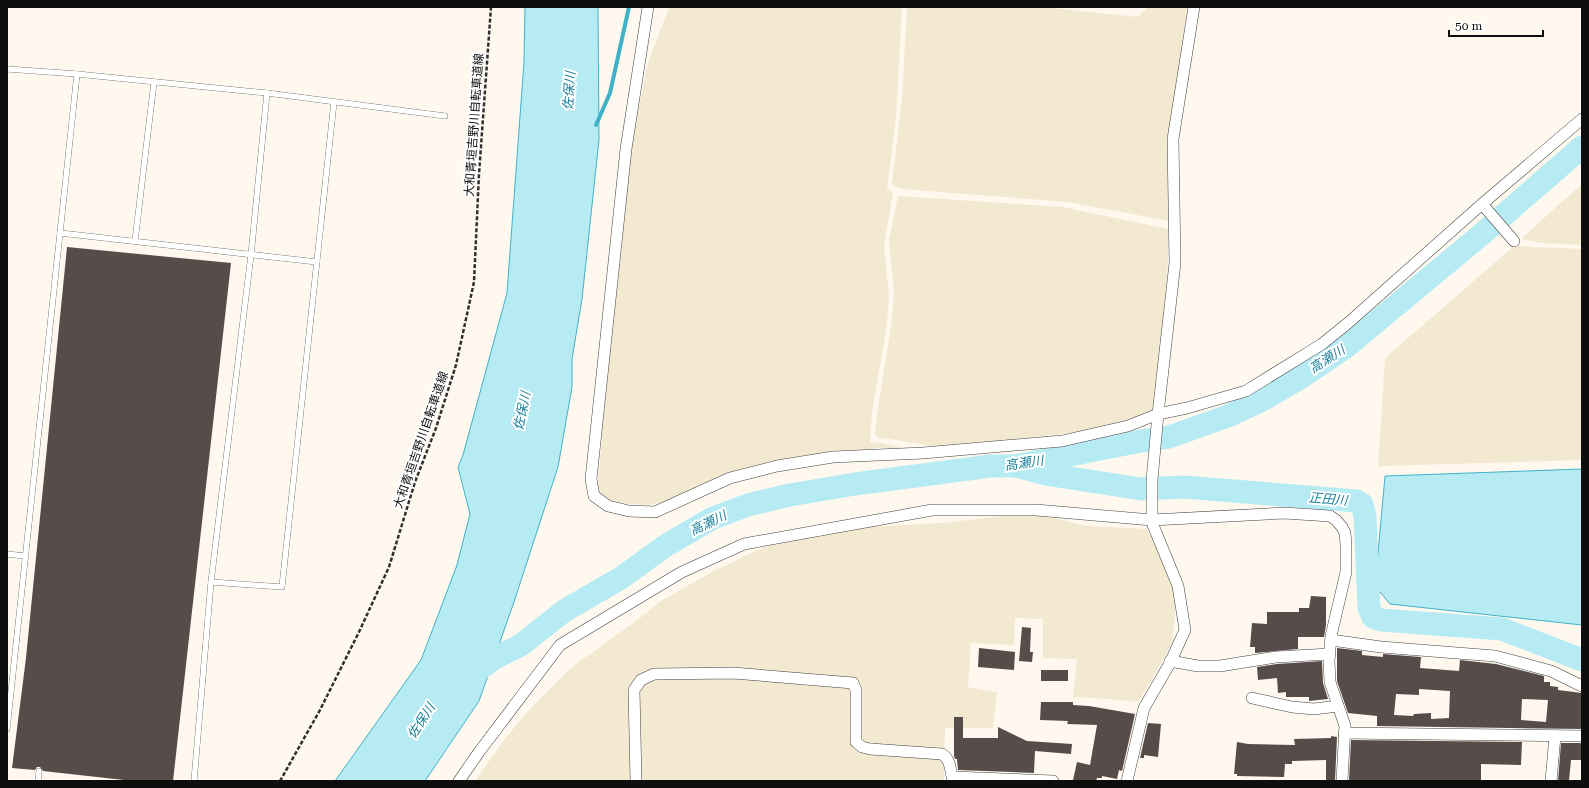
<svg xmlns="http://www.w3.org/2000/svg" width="1589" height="788" font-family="'Roboto Serif','Noto Sans JP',serif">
  <rect width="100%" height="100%" fill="#fef8ef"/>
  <g fill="#f3e8d0">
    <path d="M669 7H902L896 119 887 188 893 192 884 246 889 296 887 325 872 412 870 442 883 443 907 449 876 448 861 451 843 450 773 461 722 477 665 502 647 505 621 503 607 499 599 493 597 485 601 453 603 415 630 153 647 66Z"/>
    <path d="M907 7H1041L1138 17 1148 7H1187L1169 133V221L1068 202 901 189 893 185 892 184 902 98Z"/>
    <path d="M1582 184V245L1544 243 1524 240 1523 237Z"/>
    <path d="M898 196 1062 207 1169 229 1167 280 1154 409 1150 412 1117 424 1085 431 1002 441 937 447 877 437 875 434 877 414 892 319 894 294 889 240Z"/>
    <path d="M1514 246 1582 249V460L1382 466 1378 469 1385 358Z"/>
    <path d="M1012 515 1044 516 1087 526 1146 529 1167 564 1175 587V617L1172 644 1139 701 1135 702 1109 699 1073 697 1077 659 1043 658V619L1015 618 1014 645 971 643 968 687 997 692 993 728H945L944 781H475L504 740 530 709 570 669 582 659 586 657 648 612 659 602 719 568 723 567 755 551 792 537 830 529 942 523Z"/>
  </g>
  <g fill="#b6ebf3" stroke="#40b2c7">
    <path d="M525 7H598L599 140 582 299 572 359V387L558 467 514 602 479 701 425 781H335L421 660 457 565 470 514 458 467 463 455 507 293 524 62Z"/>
    <path d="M1582 469V625L1390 604 1375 586 1385 476Z"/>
  </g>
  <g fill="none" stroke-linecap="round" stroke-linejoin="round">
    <path stroke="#40b2c7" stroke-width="4" d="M596 125 610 93 629 7"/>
    <g stroke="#b6ebf3" stroke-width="23">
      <path d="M1020 467 1045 474 1141 489 1184 487 1357 501 1362 504 1365 516 1369 608 1373 617 1381 620 1502 629 1582 660"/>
      <path d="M469 676 495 658 521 645 564 611 621 578 665 546 713 518 748 505 790 495 855 484 991 466H1014L1141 441 1169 437 1228 416 1264 399 1300 378 1346 347 1482 234 1582 147"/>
    </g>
  </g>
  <g fill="#564c4a" fill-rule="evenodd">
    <path d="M67 247 231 263 173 781H133L43 771 40 767H37L35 770 12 768 26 658Z"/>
    <path d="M1311 596 1326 597V625L1324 637H1298V649L1255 653V647H1250L1252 623 1267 624V612H1299V608H1309Z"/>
    <path d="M1022 627 1031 628 1030 652H1033L1032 662 1019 661Z"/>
    <path d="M979 648 1015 652 1014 670 978 667Z"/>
    <path d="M1337 648 1362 651V655L1383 657V654L1421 657 1420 668 1459 671 1460 660 1496 664 1544 676V682H1550V686L1558 687V690L1582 693V729L1377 726V716L1348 713 1337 681ZM1419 689 1450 691 1449 718 1431 719V713L1414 714 1413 716 1394 715 1396 694 1419 695ZM1522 699 1548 700 1546 722 1521 720Z"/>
    <path d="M1322 661 1323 683 1328 699 1309 701V697H1286V692L1278 693 1277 678 1258 680 1257 667 1277 664Z"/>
    <rect x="1041" y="670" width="27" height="11"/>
    <path d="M1041 702H1073V705L1089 706 1135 714 1122 771 1119 770 1117 779 1102 776V778H1097L1096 781 1073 780 1077 762 1090 765 1097 725 1067 724 1068 721 1040 720Z"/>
    <path d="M954 717H963V738H998V727L1027 741 1072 744 1071 754 1035 751 1034 773 958 770 957 759H955L954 756Z"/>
    <path d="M1148 723 1161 724 1158 757 1144 755V758H1140Z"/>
    <path d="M1331 736 1337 737 1335 781H1326V760L1292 761V764H1285L1284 777 1237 776V774H1234L1237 742 1248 744 1295 745 1294 739 1331 738Z"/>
    <path d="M1351 740 1522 742 1521 765 1481 764V781H1349Z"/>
    <path d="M1561 743H1582V760H1571L1569 781H1558Z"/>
  </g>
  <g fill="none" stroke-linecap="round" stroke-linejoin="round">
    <defs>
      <g id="lane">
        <path d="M7 69 77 74 267 93 445 116"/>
        <path d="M60 233 317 262"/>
        <path d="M135 241 154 82"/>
        <path d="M7 554 25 556"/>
        <path d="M211 582 282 587 334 102"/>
        <path d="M7 729 77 74"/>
        <path d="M38 781 39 771"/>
        <path d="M194 781 211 582 251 255 267 93"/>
      </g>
      <g id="street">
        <path d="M648 7 626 149 591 479 594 496 608 506 629 511 655 512 730 478 777 466 833 457 923 453 1062 441 1128 426 1158 414 1187 408 1246 391 1322 344 1348 323 1482 204 1582 119"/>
        <path d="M1482 204 1514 241"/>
        <path d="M1331 640 1381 647 1495 656 1551 671 1582 686"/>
        <path d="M1170 661 1198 666H1220L1276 657 1330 654"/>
        <path d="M1252 698 1292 707 1314 709 1338 706"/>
        <path d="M1344 733 1582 736"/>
        <path d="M459 781 479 752 560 645 682 572 744 544 932 510H1036L1152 520 1284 513 1330 516 1336 520 1342 527 1345 533 1346 545V572L1331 636 1329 661 1330 682 1345 726 1342 781"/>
        <path d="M636 781 634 690 641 680 654 674 733 673 853 683 856 690V742L862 747 870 749 942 754C950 759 950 767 952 777L1053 781"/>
        <path d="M1127 781 1144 708 1170 663 1185 630 1178 586 1153 525 1152 513V480L1158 414 1175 263 1173 139 1194 7"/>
        <path d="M1551 781 1555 736"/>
      </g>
    </defs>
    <use href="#lane" stroke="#414141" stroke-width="6"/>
    <use href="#street" stroke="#414141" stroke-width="12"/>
    <path stroke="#303030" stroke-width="2.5" stroke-dasharray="4 2" stroke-linecap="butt" d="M280 781 320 710 359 632 389 567 415 482 436 428 456 365 474 282 479 174 491 7"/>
    <use href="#lane" stroke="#fff" stroke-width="5.5"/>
    <use href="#street" stroke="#fff" stroke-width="11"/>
  </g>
  <g text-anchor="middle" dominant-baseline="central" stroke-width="4" stroke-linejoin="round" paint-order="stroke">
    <g font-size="12" fill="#0e0e0e" stroke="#fff">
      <text transform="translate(474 125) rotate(-86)">大和青垣吉野川自転車道線</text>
      <text transform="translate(421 440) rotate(-71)">大和青垣吉野川自転車道線</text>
    </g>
    <g font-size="13" font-style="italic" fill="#1c819a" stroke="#fff">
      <text transform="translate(569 91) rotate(-86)">佐保川</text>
      <text transform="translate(1327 359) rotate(-33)">高瀬川</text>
      <text transform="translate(522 411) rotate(-78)">佐保川</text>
      <text transform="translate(1024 463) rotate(-8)">高瀬川</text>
      <text transform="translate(1328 499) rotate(5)">正田川</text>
      <text transform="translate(708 523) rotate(-26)">高瀬川</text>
      <text transform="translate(421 721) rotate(-57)">佐保川</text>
    </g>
  </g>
  <rect width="1589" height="788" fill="none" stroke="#0e0e0e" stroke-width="16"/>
  <path d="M1449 30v6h94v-6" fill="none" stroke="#0e0e0e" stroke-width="2"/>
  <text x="1455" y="30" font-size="12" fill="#0e0e0e" stroke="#ffffff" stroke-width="3" paint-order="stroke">50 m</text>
</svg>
